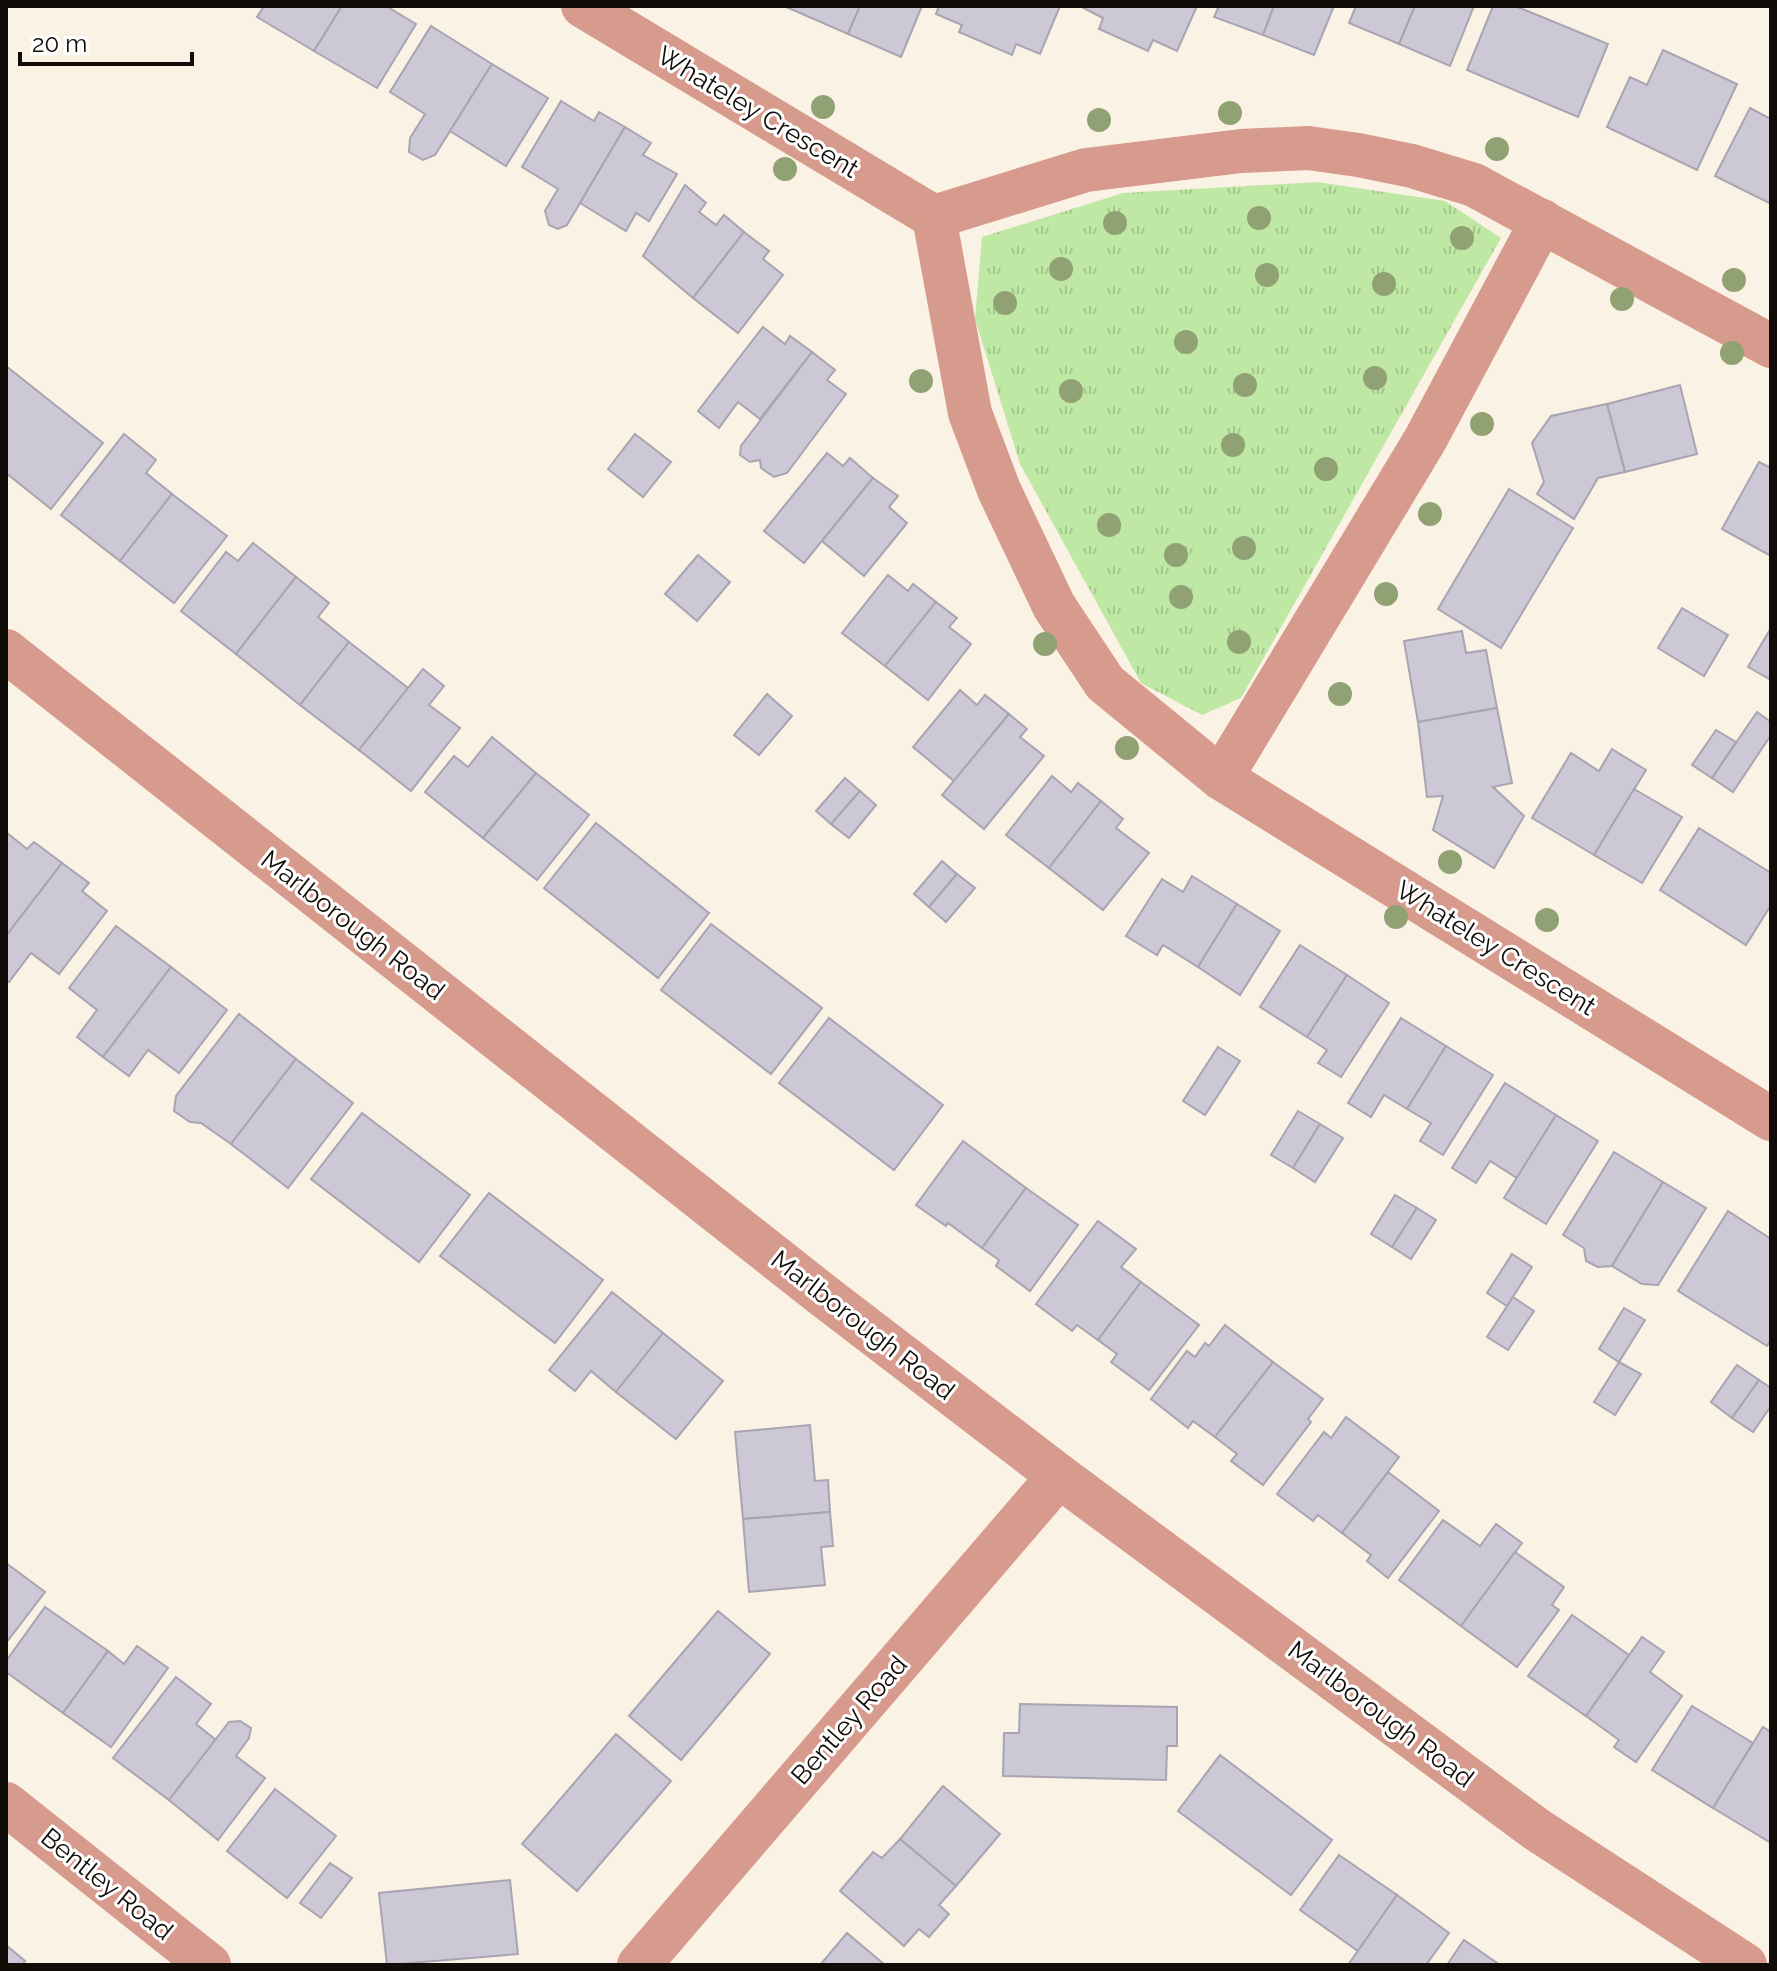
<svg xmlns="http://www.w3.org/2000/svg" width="1777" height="1971" font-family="Raleway,sans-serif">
  <defs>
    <pattern id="grass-tufts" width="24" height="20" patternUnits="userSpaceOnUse" patternTransform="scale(2)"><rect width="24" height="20" fill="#bfe8a4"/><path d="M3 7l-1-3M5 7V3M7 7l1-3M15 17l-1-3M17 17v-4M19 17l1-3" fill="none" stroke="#a3c68c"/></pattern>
  </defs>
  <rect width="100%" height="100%" fill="#faf2e5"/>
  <path fill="url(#grass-tufts)" d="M1317 182 1445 201 1501 238 1241 698 1202 715 1141 683 1020 464 975 319 982 237 1123 193Z"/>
  <g fill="#ccc8d5" stroke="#a8a4b1" stroke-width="2">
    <path d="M264 6H342L314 51 257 17Z"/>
    <path d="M342 6H386L416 24 377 88 314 51Z"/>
    <path d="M784 6H860L848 34Z"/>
    <path d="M860 6H922L901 57 848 34Z"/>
    <path d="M939 6H1060L1040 54 1016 44 1012 55 959 32 962 25 936 14Z"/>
    <path d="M1080 6H1197L1177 51 1153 40 1148 51 1099 29 1103 18Z"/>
    <path d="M1219 6H1274L1263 35 1214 17Z"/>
    <path d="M1274 6H1334L1314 55 1263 35Z"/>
    <path d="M1356 6H1415L1399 44 1349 23Z"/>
    <path d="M1415 6H1474L1450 66 1399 44Z"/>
    <path d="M1493 6H1515L1608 44 1578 117 1467 70Z"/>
    <path d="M431 26 492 64 435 155 423 160 409 152 410 138 425 114 390 92Z"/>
    <path d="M1663 50 1737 84 1697 170 1607 127 1630 77 1647 85Z"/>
    <path d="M492 64 548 98 506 166 450 131Z"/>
    <path d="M561 101 594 121 599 112 625 127 567 225 558 229 549 225 545 211 558 189 522 167Z"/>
    <path d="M1750 108 1771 119V204L1715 176Z"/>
    <path d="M625 127 651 143 643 155 677 174 649 221 636 213 626 231 580 203Z"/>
    <path d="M685 185 706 203 699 212 716 225 724 215 744 232 693 298 643 256Z"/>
    <path d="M744 232 769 251 763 259 783 275 738 333 693 298Z"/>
    <path d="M763 327 785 344 790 336 812 352 760 419 738 402 719 428 698 411Z"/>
    <path d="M812 352 835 370 827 380 846 394 787 473 774 477 761 468 760 460 750 462 740 455 741 446Z"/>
    <path d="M6 366 103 443 51 509 6 473Z"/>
    <path d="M1680 385 1697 454 1625 472 1607 404Z"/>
    <path d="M1607 404 1625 472 1598 478 1574 519 1537 494 1544 482 1532 443 1551 416Z"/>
    <path d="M124 434 156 460 146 473 172 494 120 561 61 515Z"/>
    <path d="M635 434 671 462 643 497 608 469Z"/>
    <path d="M827 453 843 466 850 458 873 478 804 563 764 531Z"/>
    <path d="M1759 462 1771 468V556L1722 529Z"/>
    <path d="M873 478 898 496 889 507 907 523 864 576 822 541Z"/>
    <path d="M1509 489 1573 528 1501 648 1438 609Z"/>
    <path d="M172 494 227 536 174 603 120 561Z"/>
    <path d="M253 543 296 577 236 654 181 611 226 552 238 561Z"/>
    <path d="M698 555 730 582 697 621 665 594Z"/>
    <path d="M888 575 908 591 913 584 936 602 885 666 842 633Z"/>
    <path d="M296 577 329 603 318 617 349 642 300 705 236 654Z"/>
    <path d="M936 602 957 618 949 627 971 644 928 700 885 666Z"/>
    <path d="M1682 608 1728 635 1704 676 1658 648Z"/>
    <path d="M1771 628V680L1748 667Z"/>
    <path d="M1462 631 1466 653 1486 650 1497 708 1418 722 1404 641Z"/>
    <path d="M349 642 408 688 359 750 300 705Z"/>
    <path d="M423 669 444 686 429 705 460 728 411 791 359 750Z"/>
    <path d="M960 690 977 705 985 695 1009 714 954 781 913 747Z"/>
    <path d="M767 694 792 716 759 755 734 735Z"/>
    <path d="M1497 708 1512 783 1493 787 1524 816 1494 868 1433 830 1443 796 1427 797 1418 722Z"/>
    <path d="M1757 712 1771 722V735L1733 792 1712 778Z"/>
    <path d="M1009 714 1027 729 1020 737 1044 756 984 829 942 795Z"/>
    <path d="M1716 730 1736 742 1712 778 1692 765Z"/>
    <path d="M492 737 536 773 483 838 425 792 454 756 468 767Z"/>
    <path d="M1612 749 1646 770 1594 855 1532 818 1571 753 1599 771Z"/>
    <path d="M536 773 589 815 537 880 483 838Z"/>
    <path d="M1052 776 1071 792 1078 783 1101 801 1049 868 1006 835Z"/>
    <path d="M845 778 860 791 831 824 816 811Z"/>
    <path d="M1634 789 1682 817 1642 883 1594 855Z"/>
    <path d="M860 791 876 805 849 838 831 824Z"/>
    <path d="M1101 801 1123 819 1116 828 1149 853 1103 910 1049 868Z"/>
    <path d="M596 823 709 913 658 978 544 888Z"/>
    <path d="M1699 828 1771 873V905L1746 945 1660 890Z"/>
    <path d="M6 832 27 849 34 842 62 863 6 936Z"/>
    <path d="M942 861 957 874 929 907 914 894Z"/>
    <path d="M62 863 89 883 82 891 107 911 59 974 31 953 9 982 6 981V936Z"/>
    <path d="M957 874 975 888 946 922 929 907Z"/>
    <path d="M1192 876 1237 904 1198 967 1163 945 1157 955 1126 936 1162 879 1183 892Z"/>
    <path d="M1237 904 1280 931 1240 995 1198 967Z"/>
    <path d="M711 924 822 1008 771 1074 661 990Z"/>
    <path d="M116 926 171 967 103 1057 77 1037 97 1010 69 988Z"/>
    <path d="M1300 945 1347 975 1307 1037 1260 1007Z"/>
    <path d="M171 967 227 1010 179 1073 148 1050 129 1076 103 1057Z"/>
    <path d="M1347 975 1389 1003 1341 1077 1318 1063 1327 1050 1307 1037Z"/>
    <path d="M239 1014 296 1059 231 1144 201 1123 190 1122 174 1111 176 1096Z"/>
    <path d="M829 1018 943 1105 894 1170 779 1083Z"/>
    <path d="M1401 1018 1446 1046 1407 1109 1384 1095 1371 1117 1348 1103Z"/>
    <path d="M1446 1046 1493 1075 1443 1155 1420 1141 1431 1123 1407 1109Z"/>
    <path d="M1218 1047 1240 1061 1205 1115 1183 1101Z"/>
    <path d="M296 1059 353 1103 288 1188 231 1144Z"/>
    <path d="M1505 1083 1556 1115 1517 1178 1490 1161 1476 1183 1452 1168Z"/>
    <path d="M1298 1111 1320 1124 1293 1168 1271 1155Z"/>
    <path d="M362 1113 470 1195 419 1262 311 1179Z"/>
    <path d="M1556 1115 1598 1141 1546 1224 1504 1198Z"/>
    <path d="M1320 1124 1343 1138 1315 1182 1293 1168Z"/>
    <path d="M963 1141 1026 1188 982 1248 948 1223 946 1226 916 1205Z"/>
    <path d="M1614 1152 1663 1182 1612 1266 1598 1267 1586 1261 1584 1248 1563 1235Z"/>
    <path d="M1663 1182 1706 1208 1658 1285 1642 1284 1612 1266Z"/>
    <path d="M1026 1188 1078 1225 1030 1291 996 1266 999 1260 982 1248Z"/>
    <path d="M489 1193 603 1280 555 1343 440 1256Z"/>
    <path d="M1395 1195 1417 1208 1392 1247 1371 1234Z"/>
    <path d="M1417 1208 1436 1220 1411 1259 1392 1247Z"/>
    <path d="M1728 1211 1771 1239V1340L1767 1346 1678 1291Z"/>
    <path d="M1098 1221 1136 1249 1121 1267 1141 1282 1098 1340 1077 1325 1072 1331 1036 1304Z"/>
    <path d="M1512 1254 1532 1267 1507 1306 1487 1293Z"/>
    <path d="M1141 1282 1199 1325 1149 1390 1111 1362 1117 1354 1098 1340Z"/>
    <path d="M612 1292 663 1333 616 1392 591 1371 575 1391 549 1370Z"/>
    <path d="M1513 1297 1534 1311 1508 1350 1487 1337Z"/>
    <path d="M1624 1308 1645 1320 1619 1362 1599 1349Z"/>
    <path d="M1225 1325 1273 1362 1215 1437 1193 1421 1188 1428 1151 1399 1187 1351 1195 1357 1205 1343 1209 1346Z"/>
    <path d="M663 1333 723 1381 676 1439 616 1392Z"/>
    <path d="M1273 1362 1323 1399 1308 1419 1311 1422 1263 1485 1231 1461 1237 1454 1215 1437Z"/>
    <path d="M1619 1362 1641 1374 1615 1415 1594 1402Z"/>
    <path d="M1737 1365 1759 1380 1732 1418 1711 1402Z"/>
    <path d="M1759 1380 1771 1388V1406L1753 1432 1732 1418Z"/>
    <path d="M1346 1417 1399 1457 1342 1533 1318 1515 1313 1521 1277 1494 1324 1432 1331 1438Z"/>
    <path d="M810 1425 815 1481 828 1480 830 1512 743 1519 735 1432Z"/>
    <path d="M1388 1472 1439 1511 1388 1578 1367 1561 1371 1555 1342 1533Z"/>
    <path d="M830 1512 833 1546 821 1547 825 1585 749 1592 743 1519Z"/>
    <path d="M1443 1520 1480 1546 1496 1524 1522 1543 1461 1626 1399 1580Z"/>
    <path d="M1515 1552 1564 1587 1552 1605 1559 1610 1517 1667 1461 1626Z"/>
    <path d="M6 1563 45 1592 6 1643Z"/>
    <path d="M45 1607 108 1651 63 1713 6 1672V1661Z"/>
    <path d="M718 1611 770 1654 681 1760 629 1716Z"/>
    <path d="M1572 1615 1629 1655 1586 1716 1528 1676Z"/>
    <path d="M1642 1637 1664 1652 1650 1672 1682 1696 1636 1762 1614 1747 1619 1740 1586 1716Z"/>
    <path d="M137 1646 168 1668 111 1747 63 1713 108 1651 124 1664Z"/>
    <path d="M176 1677 211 1704 196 1724 216 1740 169 1800 113 1758Z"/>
    <path d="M1020 1704 1177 1707V1746H1167L1166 1780 1003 1776 1004 1733H1019Z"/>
    <path d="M1692 1706 1753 1743 1713 1808 1652 1770Z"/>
    <path d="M240 1721 251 1728 249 1738 236 1756 265 1778 218 1840 169 1800 229 1722Z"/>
    <path d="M1763 1727 1771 1732V1843L1713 1808Z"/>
    <path d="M616 1734 671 1781 577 1891 522 1844Z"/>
    <path d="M1220 1755 1332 1840 1291 1895 1178 1811Z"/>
    <path d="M943 1786 1000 1834 956 1886 900 1839Z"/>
    <path d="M275 1789 336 1836 287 1898 227 1851Z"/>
    <path d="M900 1839 956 1886 939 1905 949 1914 929 1937 919 1929 904 1946 840 1891 873 1852 882 1858Z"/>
    <path d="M1339 1855 1397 1895 1358 1951 1300 1910Z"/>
    <path d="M330 1863 352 1878 321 1918 300 1903Z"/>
    <path d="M510 1880 518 1954 387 1965 379 1893Z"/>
    <path d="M1397 1895 1449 1933 1426 1965H1348Z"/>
    <path d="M847 1933 885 1965H820Z"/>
    <path d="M1464 1940 1500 1965H1447Z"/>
    <path d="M6 1945 25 1961 22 1965H6Z"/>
  </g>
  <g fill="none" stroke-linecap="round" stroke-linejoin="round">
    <g stroke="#d79b8d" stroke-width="44">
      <path d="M583 6 934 217 1086 170 1241 151 1308 148 1358 155 1412 166 1474 185 1771 346"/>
      <path d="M934 217 970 413 999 490 1054 606 1105 683 1221 778 1771 1119"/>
      <path d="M6 651 824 1296 1059 1476 1536 1829 1745 1965"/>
      <path d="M1221 778 1425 440 1542 221"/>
      <path d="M6 1804 209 1965"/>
      <path d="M639 1965 1059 1476"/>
    </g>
  </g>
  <g fill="#90a274">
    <circle cx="823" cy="107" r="12"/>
    <circle cx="1230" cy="113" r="12"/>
    <circle cx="1099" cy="120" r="12"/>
    <circle cx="1497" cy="149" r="12"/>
    <circle cx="785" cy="169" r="12"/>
    <circle cx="1259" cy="218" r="12"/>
    <circle cx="1115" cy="223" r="12"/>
    <circle cx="1462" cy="238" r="12"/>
    <circle cx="1061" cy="269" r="12"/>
    <circle cx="1267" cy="275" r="12"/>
    <circle cx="1734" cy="280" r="12"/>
    <circle cx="1384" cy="284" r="12"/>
    <circle cx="1622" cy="299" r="12"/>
    <circle cx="1005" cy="303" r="12"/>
    <circle cx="1186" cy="342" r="12"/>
    <circle cx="1732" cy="353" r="12"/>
    <circle cx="1375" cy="378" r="12"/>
    <circle cx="921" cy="381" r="12"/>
    <circle cx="1245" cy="385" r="12"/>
    <circle cx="1071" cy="391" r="12"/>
    <circle cx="1482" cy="424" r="12"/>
    <circle cx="1233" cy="445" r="12"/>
    <circle cx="1326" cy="469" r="12"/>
    <circle cx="1430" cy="514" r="12"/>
    <circle cx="1109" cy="525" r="12"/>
    <circle cx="1244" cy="548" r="12"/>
    <circle cx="1176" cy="555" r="12"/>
    <circle cx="1386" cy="594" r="12"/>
    <circle cx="1181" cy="597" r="12"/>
    <circle cx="1239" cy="642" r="12"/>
    <circle cx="1045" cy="644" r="12"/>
    <circle cx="1340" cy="694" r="12"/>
    <circle cx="1127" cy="748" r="12"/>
    <circle cx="1450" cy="862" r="12"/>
    <circle cx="1396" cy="917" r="12"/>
    <circle cx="1547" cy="920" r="12"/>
  </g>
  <g text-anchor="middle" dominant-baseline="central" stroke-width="6" stroke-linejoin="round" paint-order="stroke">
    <g font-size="26" fill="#100d09" stroke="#fff">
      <text transform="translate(758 112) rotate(31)">Whateley Crescent</text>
      <text transform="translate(353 925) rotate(38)">Marlborough Road</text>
      <text transform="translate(1496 948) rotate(32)">Whateley Crescent</text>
      <text transform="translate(863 1325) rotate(38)">Marlborough Road</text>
      <text transform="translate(1381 1714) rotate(37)">Marlborough Road</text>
      <text transform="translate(849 1720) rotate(-49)">Bentley Road</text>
      <text transform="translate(107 1884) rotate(39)">Bentley Road</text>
    </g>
  </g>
  <rect width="1777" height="1971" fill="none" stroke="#100d09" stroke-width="16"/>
  <path d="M20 52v12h172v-12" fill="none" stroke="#100d09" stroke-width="4"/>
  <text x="32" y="52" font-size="24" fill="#100d09" stroke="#ffffff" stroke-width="6" paint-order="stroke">20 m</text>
</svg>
